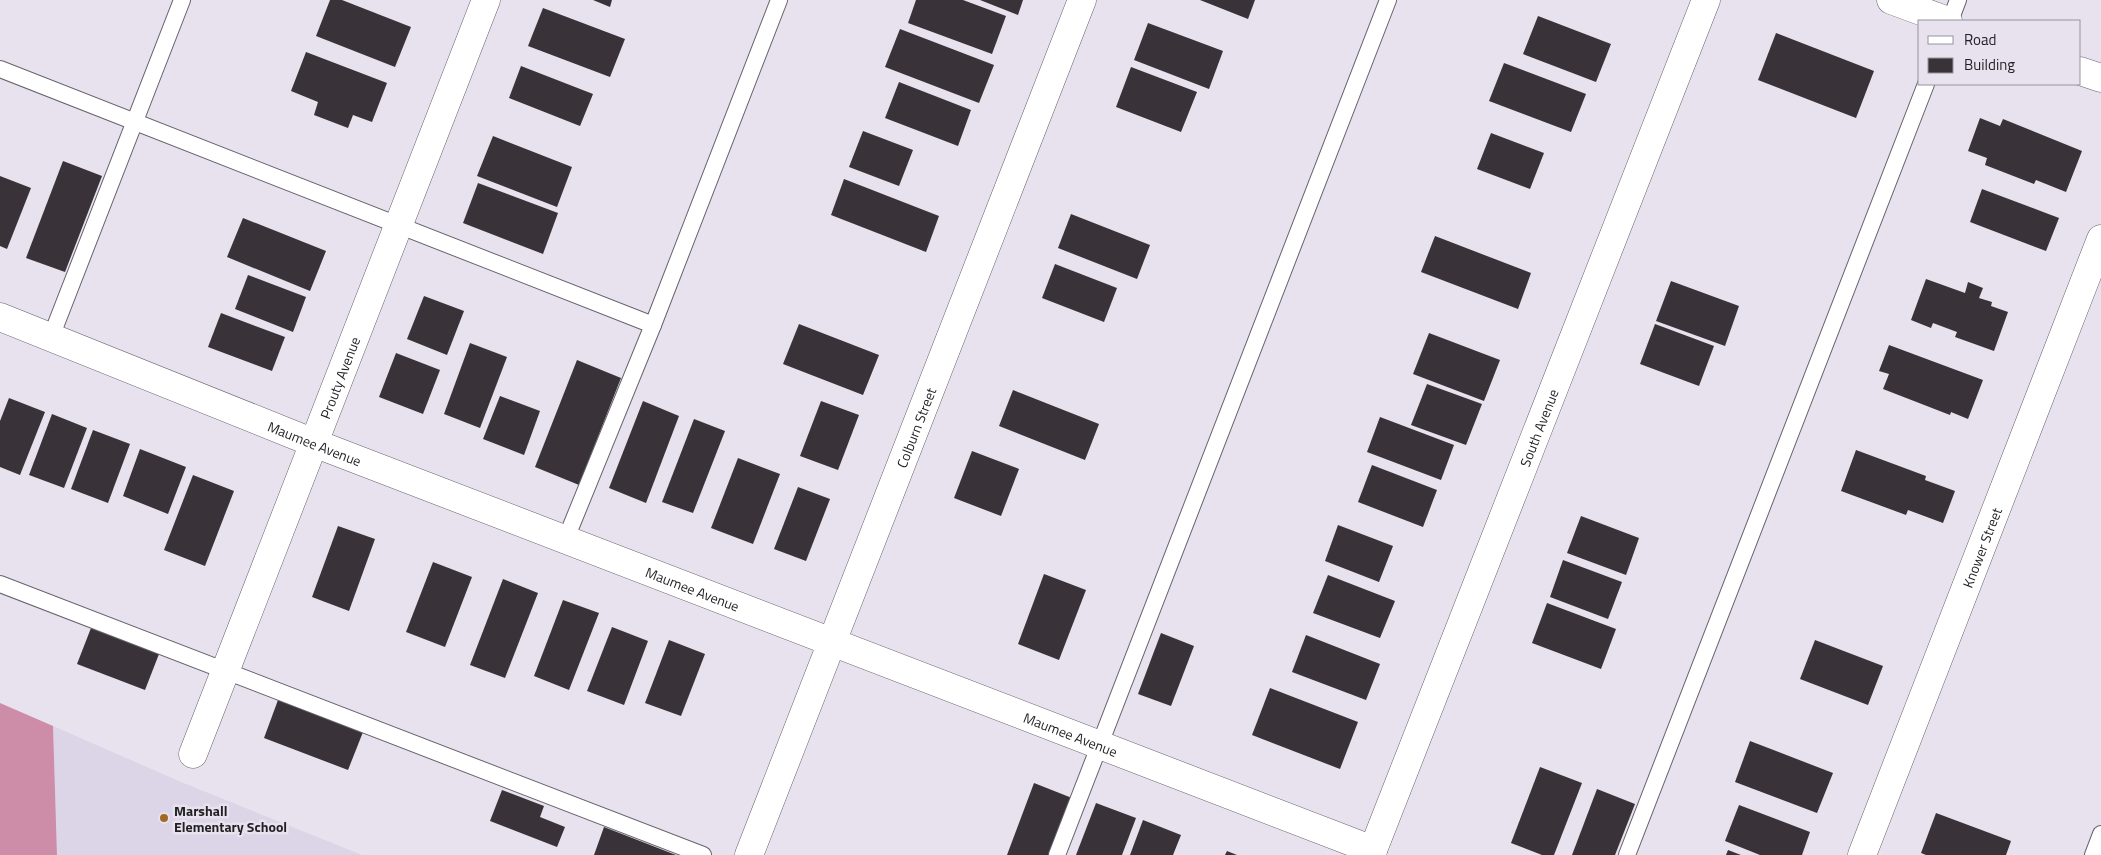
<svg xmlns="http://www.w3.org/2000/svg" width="2101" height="855" font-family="'Titillium Web',sans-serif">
  <rect width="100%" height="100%" fill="#e7e2ed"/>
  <path fill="#dcd4e7" d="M53 726 181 782 362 855H57Z"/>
  <path fill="#cd8ca7" d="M0 703 53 726 57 855H0Z"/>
  <g fill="#3a3239">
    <path d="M330 0H342L411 27 395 67 316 36Z"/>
    <path d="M593 0H612L610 7Z"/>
    <path d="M916 0H963L1006 16 992 54 908 23Z"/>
    <path d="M980 0H1023L1018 15Z"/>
    <path d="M1200 0H1255L1248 19Z"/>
    <path d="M543 8 625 39 610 77 528 46Z"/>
    <path d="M1538 16 1611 44 1596 82 1523 54Z"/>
    <path d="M1148 23 1223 51 1209 89 1134 60Z"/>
    <path d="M900 29 994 65 979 103 885 67Z"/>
    <path d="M1776 33 1874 71 1856 118 1758 80Z"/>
    <path d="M306 52 387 83 372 122 353 115 348 128 314 115 318 102 291 91Z"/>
    <path d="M1504 63 1586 94 1571 132 1489 101Z"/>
    <path d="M521 66 593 94 580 126 509 98Z"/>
    <path d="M1131 67 1197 92 1181 132 1116 107Z"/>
    <path d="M899 82 971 110 958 146 885 118Z"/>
    <path d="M1980 118 2000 126 2003 119 2082 151 2066 192 2036 180 2034 184 1985 165 1987 158 1968 151Z"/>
    <path d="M863 131 913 150 899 186 849 167Z"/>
    <path d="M1491 133 1544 153 1530 189 1477 169Z"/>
    <path d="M493 136 572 167 557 207 477 176Z"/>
    <path d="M63 161 102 176 65 272 26 258Z"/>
    <path d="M0 176 31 188 7 249 0 246Z"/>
    <path d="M844 179 939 216 926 252 831 215Z"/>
    <path d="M478 183 558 213 543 254 463 223Z"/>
    <path d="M1982 189 2059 218 2046 251 1970 222Z"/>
    <path d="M1071 214 1150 245 1137 279 1058 248Z"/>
    <path d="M243 218 326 251 310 291 227 257Z"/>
    <path d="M1435 236 1531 273 1518 309 1421 272Z"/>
    <path d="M1055 264 1117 288 1104 322 1042 298Z"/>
    <path d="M248 275 306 297 293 332 235 309Z"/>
    <path d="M1926 279 1965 293 1968 282 1983 288 1979 298 1992 302 1991 306 2008 312 1994 351 1955 337 1957 332 1933 323 1931 328 1911 320Z"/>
    <path d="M1671 281 1739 306 1725 346 1656 321Z"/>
    <path d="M424 296 464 311 447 355 407 339Z"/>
    <path d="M221 313 285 337 272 371 208 347Z"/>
    <path d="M799 324 879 355 863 395 783 364Z"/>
    <path d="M1655 324 1714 346 1699 386 1640 364Z"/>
    <path d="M1429 333 1500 360 1484 401 1413 374Z"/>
    <path d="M470 343 507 357 480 428 444 414Z"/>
    <path d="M1889 345 1983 380 1968 419 1951 412 1950 415 1883 389 1889 374 1879 371Z"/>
    <path d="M396 353 440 370 423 414 379 397Z"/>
    <path d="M577 360 621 378 579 485 535 467Z"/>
    <path d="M1427 384 1482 404 1466 445 1411 425Z"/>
    <path d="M1013 390 1099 424 1085 460 999 426Z"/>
    <path d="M500 396 540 411 524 455 483 439Z"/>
    <path d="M9 398 45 412 20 475 0 467V421Z"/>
    <path d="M643 401 679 416 646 503 609 488Z"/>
    <path d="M821 401 859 415 838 470 800 456Z"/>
    <path d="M52 414 87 428 64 488 29 475Z"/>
    <path d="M1380 417 1454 445 1441 480 1367 452Z"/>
    <path d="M694 419 725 431 693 513 662 502Z"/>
    <path d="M93 430 130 444 108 503 71 489Z"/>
    <path d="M140 449 186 467 168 514 123 496Z"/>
    <path d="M1856 450 1926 476 1925 480 1955 491 1943 523 1908 510 1906 515 1841 491Z"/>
    <path d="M972 451 1019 469 1001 516 954 498Z"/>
    <path d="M738 458 780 474 753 544 711 528Z"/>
    <path d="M1372 465 1437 490 1423 527 1358 502Z"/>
    <path d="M193 475 234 491 205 566 164 550Z"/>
    <path d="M798 487 830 499 806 561 774 549Z"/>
    <path d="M1581 516 1639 538 1626 575 1567 553Z"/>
    <path d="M1338 525 1393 546 1379 582 1325 561Z"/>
    <path d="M338 526 375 539 349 611 312 597Z"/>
    <path d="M1563 560 1622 582 1608 619 1550 597Z"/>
    <path d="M433 562 472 577 445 647 406 632Z"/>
    <path d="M1044 574 1086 590 1059 660 1018 644Z"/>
    <path d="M1328 575 1395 601 1380 638 1313 613Z"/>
    <path d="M503 579 538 593 505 678 470 665Z"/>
    <path d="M563 600 599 613 569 690 534 676Z"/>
    <path d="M1547 603 1616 629 1601 669 1532 643Z"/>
    <path d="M612 627 648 641 624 705 587 691Z"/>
    <path d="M91 628 159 654 145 690 77 664Z"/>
    <path d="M1161 633 1194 646 1171 706 1138 694Z"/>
    <path d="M1306 635 1380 664 1366 700 1292 672Z"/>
    <path d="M669 640 705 654 681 716 645 703Z"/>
    <path d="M1815 640 1883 666 1868 705 1800 679Z"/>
    <path d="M1270 688 1358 722 1340 769 1252 735Z"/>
    <path d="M278 700 363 732 348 770 264 738Z"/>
    <path d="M1750 741 1833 773 1817 813 1735 782Z"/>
    <path d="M1540 767 1582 783 1554 855H1542L1511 843Z"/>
    <path d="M1034 783 1072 798 1050 855H1007Z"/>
    <path d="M1597 789 1635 804 1615 855H1572Z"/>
    <path d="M502 790 544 806 540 817 565 827 557 847 490 821Z"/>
    <path d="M1096 803 1136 818 1122 855H1076Z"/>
    <path d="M1739 805 1810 832 1802 855H1760L1725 841Z"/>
    <path d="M1936 813 2011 841 2006 855H1926L1921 853Z"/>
    <path d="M1143 820 1181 835 1173 855H1130Z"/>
    <path d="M604 827 676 855H594Z"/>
    <path d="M1728 850 1741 855H1726Z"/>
    <path d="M1227 851 1237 855H1225Z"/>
  </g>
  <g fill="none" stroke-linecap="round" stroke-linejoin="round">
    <defs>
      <g id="service">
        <path d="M1950 21 1958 0"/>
        <path d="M0 69 653 325"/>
        <path d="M51 337 182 0"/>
        <path d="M565 541 653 325 779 0"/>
        <path d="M0 584 703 855"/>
        <path d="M1057 855 1388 0"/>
        <path d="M1627 855 1926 84"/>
        <path d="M2093 855 2101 834"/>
      </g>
      <g id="minor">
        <path d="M1891 0 1948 21"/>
        <path d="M2080 71 2101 78"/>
        <path id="s1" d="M0 317 314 443 1373 850"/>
        <path id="s2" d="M193 754 486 0"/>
        <path id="s3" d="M749 855 1082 0"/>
        <path id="s4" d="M1862 855 2101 239"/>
      </g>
      <g id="tertiary">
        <path id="s5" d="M1371 855 1706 0"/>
      </g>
    </defs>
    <use href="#service" stroke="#67636d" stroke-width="18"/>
    <use href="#minor" stroke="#67636d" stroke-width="29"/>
    <use href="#tertiary" stroke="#67636d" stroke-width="29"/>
    <use href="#service" stroke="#fff" stroke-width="16"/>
    <use href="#minor" stroke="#fff" stroke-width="28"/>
    <use href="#tertiary" stroke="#fff" stroke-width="28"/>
  </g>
  <circle fill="#a16826" stroke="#e7e2ed" stroke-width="2" cx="164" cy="818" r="5"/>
  <g text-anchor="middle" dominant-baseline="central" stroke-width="5" stroke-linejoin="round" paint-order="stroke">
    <g font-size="14" fill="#211f23" stroke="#e7e2ed">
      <text stroke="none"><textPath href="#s2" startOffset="404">Prouty Avenue</textPath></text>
      <text stroke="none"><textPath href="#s3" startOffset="459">Colburn Street</textPath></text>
      <text stroke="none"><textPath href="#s5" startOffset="459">South Avenue</textPath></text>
      <text stroke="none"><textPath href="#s1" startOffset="339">Maumee Avenue</textPath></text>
      <text stroke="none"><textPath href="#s4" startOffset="330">Knower Street</textPath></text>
      <text stroke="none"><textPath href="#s1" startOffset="744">Maumee Avenue</textPath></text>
      <text stroke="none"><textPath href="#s1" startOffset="1149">Maumee Avenue</textPath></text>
    </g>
    <g font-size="14" font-weight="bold" fill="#211f23" stroke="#e7e2ed" text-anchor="start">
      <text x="174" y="810">Marshall<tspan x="174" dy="16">Elementary School</tspan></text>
    </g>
  </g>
  <rect x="1918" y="20" width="162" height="65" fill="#e7e2ed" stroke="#98949c"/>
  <rect x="1928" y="36" width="25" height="8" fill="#ffffff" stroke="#98949c"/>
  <text x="1964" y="45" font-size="15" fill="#211f23">Road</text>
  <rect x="1928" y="58" width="25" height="15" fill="#3a3239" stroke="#98949c"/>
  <text x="1964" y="70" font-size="15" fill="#211f23">Building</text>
</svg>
